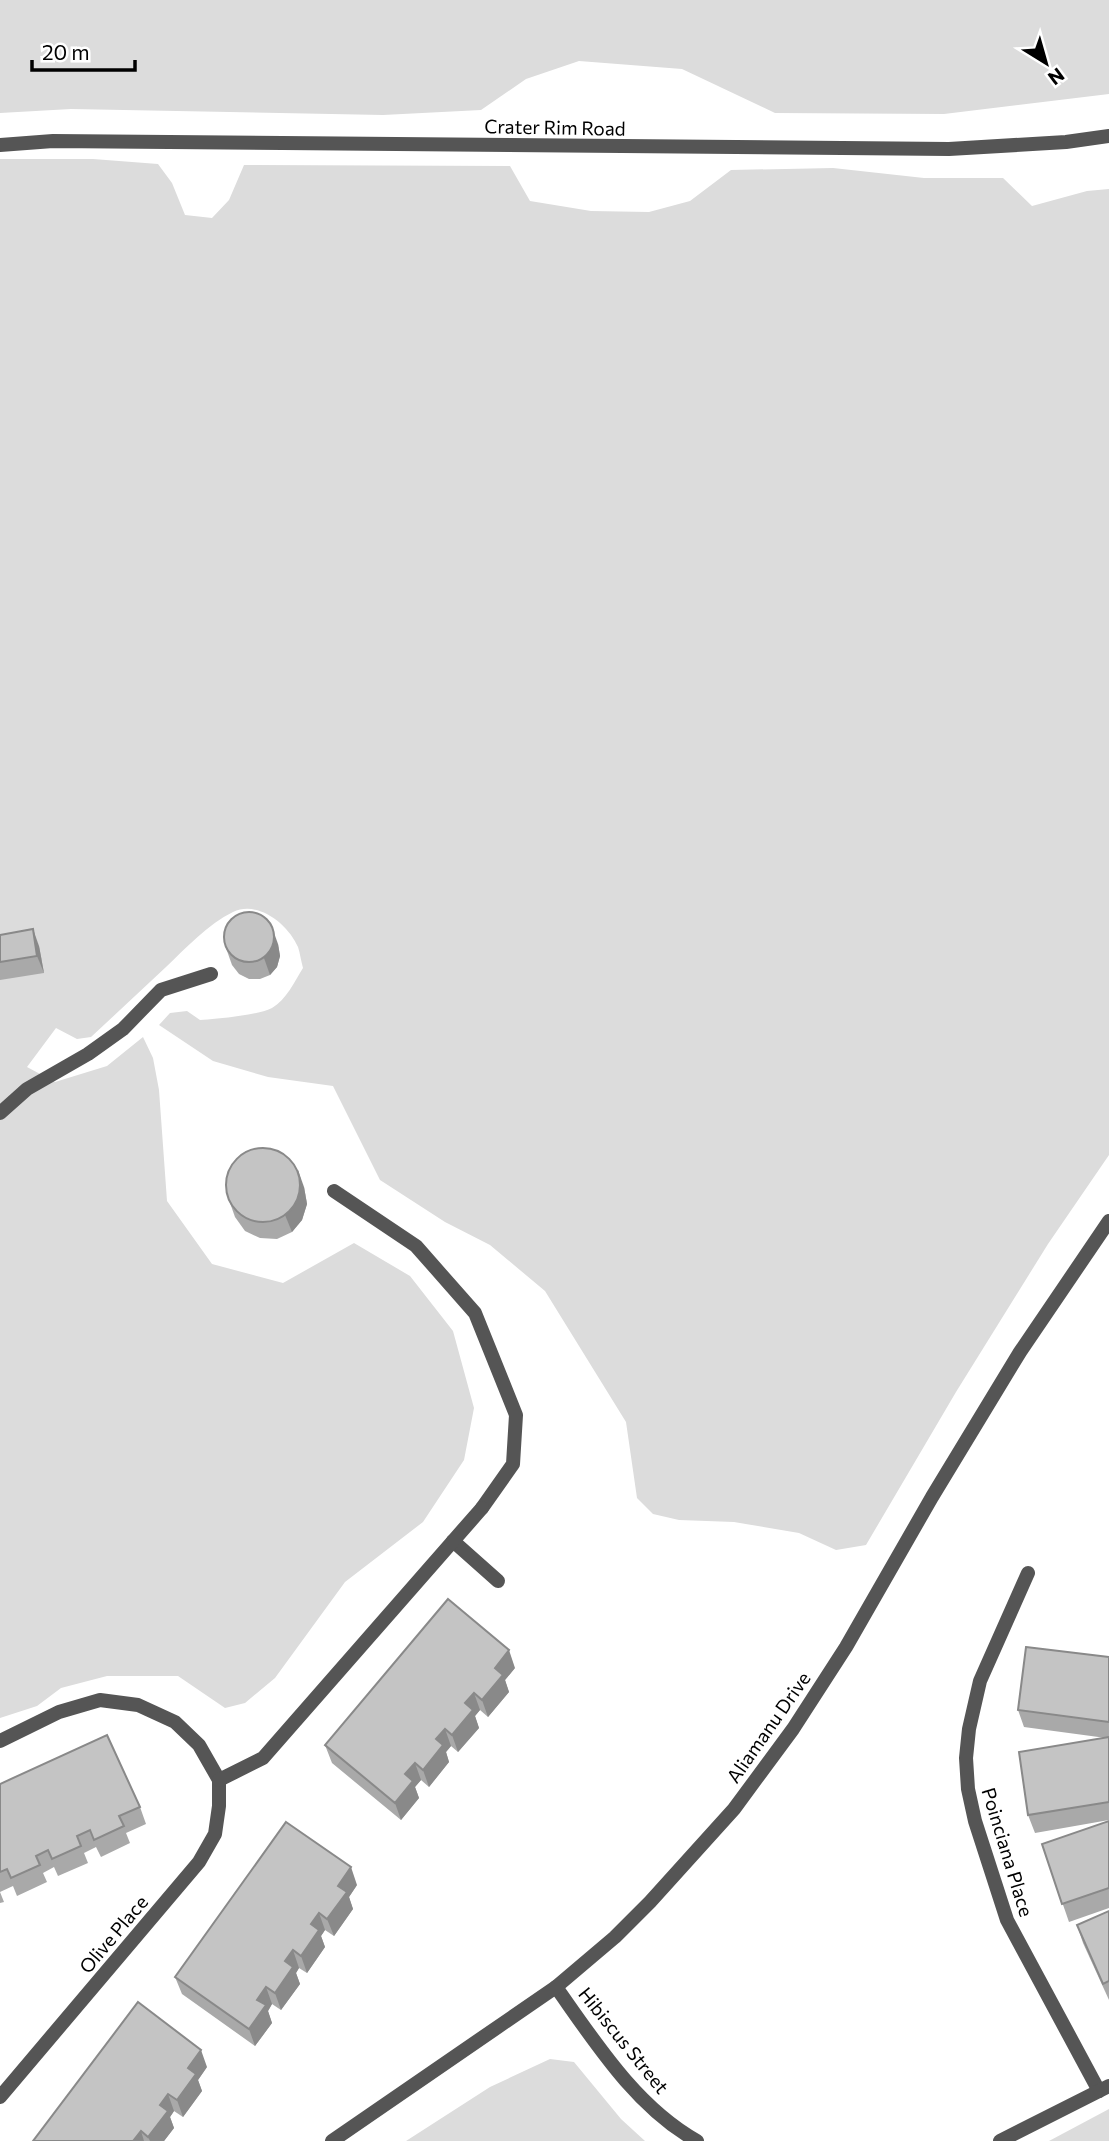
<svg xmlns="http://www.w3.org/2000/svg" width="1109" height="2141" font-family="Commissioner,sans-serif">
  <rect width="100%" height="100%" fill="#fff"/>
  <g fill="#dcdcdc">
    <path d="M0 0H1109V94L944 114 775 113 682 69 579 61 526 79 481 110 383 115 71 109 0 113Z"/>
    <path d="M0 159H93L158 164 172 183 185 215 212 218 229 200 244 165 510 166 530 201 591 211 649 212 690 201 731 170 833 168 924 178H1003L1032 206 1087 191 1109 189V1155L1048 1244 956 1392 866 1545 836 1550 799 1533 734 1522 679 1520 653 1514 637 1498 626 1422 545 1291 490 1245 445 1222 380 1180 333 1086 268 1077 213 1061 159 1025 170 1013 187 1011 200 1020C217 1019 259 1015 272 1008 286 1000 295 981 303 968 301 961 300 953 298 947 288 924 258 900 233 912 208 924 186 948 166 967 141 990 116 1014 91 1037L77 1039 56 1028 27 1067 55 1082 107 1066 143 1037 153 1058 159 1090 167 1201 212 1264 283 1283 354 1243 410 1276 453 1331 474 1408 464 1460 423 1522 345 1582 275 1678 245 1703 225 1708 178 1676H107L61 1688 37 1706 0 1718Z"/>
    <path d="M550 2059 574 2062 621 2119 645 2141H406L490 2087Z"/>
    <path d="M1109 2109V2141H1049Z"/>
  </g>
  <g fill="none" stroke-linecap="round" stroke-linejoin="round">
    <g stroke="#555" stroke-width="14">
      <path d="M0 145 53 141 949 149 1066 142 1109 136"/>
      <path d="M0 1113 27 1089 88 1054 123 1029 161 990 211 974"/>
      <path d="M334 1191 416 1246 475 1313 516 1415 513 1464 482 1508"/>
    </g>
    <g stroke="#555" stroke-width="14">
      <path d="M453 1541 498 1581"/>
      <path d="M1028 1573 980 1681 969 1729 966 1758 968 1789 975 1821 1007 1920 1099 2091"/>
      <path d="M0 1741 59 1712 100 1700 138 1705 175 1722 199 1745 219 1780V1806L215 1834 199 1862 0 2097"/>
      <path d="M219 1780 263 1758 482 1508"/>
      <path d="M556 1987C595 2042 636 2107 697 2141"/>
      <path d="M1000 2141 1109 2086"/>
    </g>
    <path stroke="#555" stroke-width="14" d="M332 2141 556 1987 615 1937 650 1902 734 1809 793 1729 846 1647 932 1497 1020 1352 1109 1221"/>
  </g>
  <g fill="#a9a9a9">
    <path d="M0 935 39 946 44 973 0 980Z"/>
    <path d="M278 944 280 956 277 967 270 975 260 979H249L239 974 232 965 226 948Z"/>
    <path d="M304 1187 307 1204 302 1220 292 1232 277 1239 260 1238 245 1231 235 1217 229 1200Z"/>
    <path d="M1109 1657V1820L1035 1833 1028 1815 1106 1738 1024 1727 1018 1710Z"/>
    <path d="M515 1668 505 1680 509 1692 488 1717 480 1710 475 1716 479 1728 458 1752 451 1746 446 1752 449 1762 429 1787 421 1780 415 1787 419 1798 401 1820 332 1763 325 1745Z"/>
    <path d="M0 1784 140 1807 146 1824 126 1833 130 1843 101 1857 96 1847 84 1853 88 1863 58 1876 54 1867 43 1873 47 1882 17 1896 13 1886 0 1892 4 1902 0 1903Z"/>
    <path d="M1109 1821V1908L1069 1922 1042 1844Z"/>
    <path d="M357 1885 349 1897 353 1909 334 1936 325 1930 321 1936 325 1947 307 1973 299 1968 296 1973 300 1984 281 2010 272 2004 268 2011 272 2023 255 2046 182 1994 175 1977Z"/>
    <path d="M1109 1911V2000L1083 1943 1077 1925Z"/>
    <path d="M207 2067 198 2080 202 2091 183 2117 174 2111 170 2117 174 2128 164 2141H33Z"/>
  </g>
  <g fill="#898989">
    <path d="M272 927 278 944 280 956 277 967 270 975 264 958Z"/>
    <path d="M33 929 39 946 44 973 37 956Z"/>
    <path d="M298 1170 304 1187 307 1204 302 1220 292 1232 285 1215Z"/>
    <path d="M509 1650 515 1668 505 1680 509 1692 488 1717 482 1700 495 1668Z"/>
    <path d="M474 1693 480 1710 475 1716 479 1728 458 1752 452 1735 465 1703Z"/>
    <path d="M445 1729 451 1746 446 1752 449 1762 429 1787 423 1770 436 1739Z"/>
    <path d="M415 1763 421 1780 415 1787 419 1798 401 1820 395 1803 405 1774Z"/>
    <path d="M351 1867 357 1885 349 1897 353 1909 334 1936 327 1919 338 1886Z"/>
    <path d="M319 1913 325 1930 321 1936 325 1947 307 1973 301 1956 311 1924Z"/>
    <path d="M293 1950 299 1968 296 1973 300 1984 281 2010 275 1993 285 1961Z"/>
    <path d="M266 1987 272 2004 268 2011 272 2023 255 2046 249 2029 257 2000Z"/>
    <path d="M201 2050 207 2067 198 2080 202 2091 183 2117 177 2100 188 2068Z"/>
    <path d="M168 2094 174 2111 170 2117 174 2128 164 2141H150L148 2137 160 2105Z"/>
    <path d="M141 2131 144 2141H133Z"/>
  </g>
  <g fill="#c4c4c4" stroke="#898989" stroke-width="2">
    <circle cx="249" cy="937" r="25"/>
    <path d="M33 929 37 956 0 962V935Z"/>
    <circle cx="263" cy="1185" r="37"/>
    <path d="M448 1599 509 1650 495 1668 503 1675 482 1700 474 1693 465 1703 473 1710 452 1735 445 1729 436 1739 443 1745 423 1770 415 1763 405 1774 413 1781 395 1803 325 1745Z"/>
    <path d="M1026 1647 1109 1657V1722L1018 1710Z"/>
    <path d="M107 1735 140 1807 119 1816 124 1826 94 1840 90 1830 77 1836 81 1846 52 1859 48 1850 36 1856 40 1865 11 1878 7 1869 0 1872V1784Z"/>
    <path d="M1109 1737V1802L1028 1815 1019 1752Z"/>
    <path d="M1109 1821V1888L1062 1904 1042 1844Z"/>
    <path d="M286 1822 351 1867 338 1886 347 1892 327 1919 319 1913 311 1924 319 1930 301 1956 293 1950 285 1961 293 1967 275 1993 266 1987 257 2000 266 2005 249 2029 175 1977Z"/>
    <path d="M1109 1911V1981L1103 1984 1077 1925Z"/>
    <path d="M138 2002 201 2050 188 2068 196 2074 177 2100 168 2094 160 2105 168 2111 148 2137 141 2131 133 2141H33Z"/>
  </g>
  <g text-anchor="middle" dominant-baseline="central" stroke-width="5" stroke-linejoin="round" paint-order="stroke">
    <g font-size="19" fill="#000" stroke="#fff">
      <text transform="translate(555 127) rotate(1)">Crater Rim Road</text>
      <text transform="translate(768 1727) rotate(-55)">Aliamanu Drive</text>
      <text transform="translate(1008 1852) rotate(73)">Poinciana Place</text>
      <text transform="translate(113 1934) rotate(-50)">Olive Place</text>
      <text transform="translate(624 2040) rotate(51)">Hibiscus Street</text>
    </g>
  </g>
  <g transform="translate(1046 63) rotate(143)" stroke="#ffffff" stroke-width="5" paint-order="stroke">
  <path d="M0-5L12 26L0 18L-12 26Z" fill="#000000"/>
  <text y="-10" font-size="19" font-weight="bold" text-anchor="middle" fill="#000000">N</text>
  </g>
  <path d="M32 60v10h103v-10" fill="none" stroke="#000000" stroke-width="3.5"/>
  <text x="42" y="60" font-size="21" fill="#000000" stroke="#ffffff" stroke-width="5" paint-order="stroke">20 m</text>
</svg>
